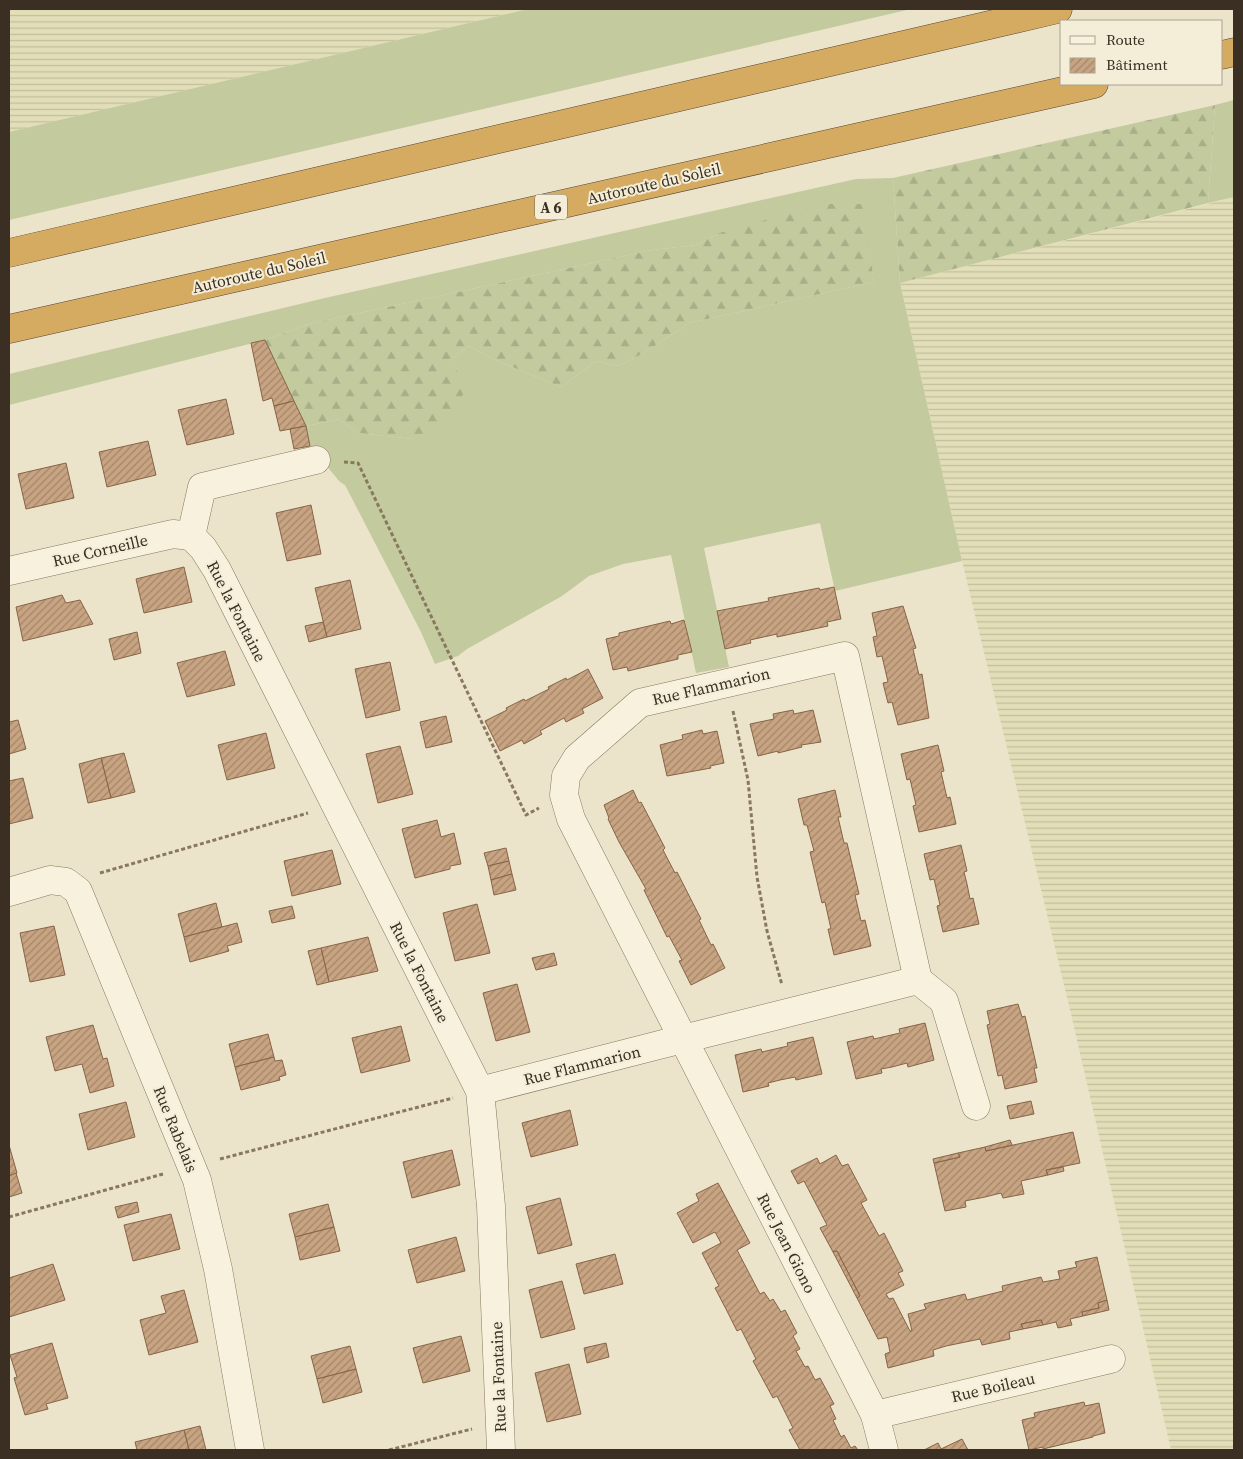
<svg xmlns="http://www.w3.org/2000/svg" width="1243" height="1459" font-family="'Source Serif 4',serif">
  <defs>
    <pattern id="farmland-rules" width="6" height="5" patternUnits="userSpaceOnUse" patternTransform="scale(1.25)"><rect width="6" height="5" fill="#e2deb8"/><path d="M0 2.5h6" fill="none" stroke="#c3bf9e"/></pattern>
    <pattern id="forest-firs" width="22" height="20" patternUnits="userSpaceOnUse" patternTransform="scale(1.25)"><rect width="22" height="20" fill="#c2ca9e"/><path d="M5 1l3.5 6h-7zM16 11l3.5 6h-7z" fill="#a7ae88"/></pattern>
    <pattern id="building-hatch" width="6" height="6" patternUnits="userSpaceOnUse" patternTransform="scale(1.25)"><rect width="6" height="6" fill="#c8a482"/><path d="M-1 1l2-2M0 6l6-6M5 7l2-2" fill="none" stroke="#a3866a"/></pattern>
  </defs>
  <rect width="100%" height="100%" fill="#ece4ca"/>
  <g fill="url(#farmland-rules)">
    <path d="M9 9H528L9 132Z"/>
    <path d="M1234 197V1450H1171L1071 1014 962 561 900 283Z"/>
  </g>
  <g fill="#c2ca9e">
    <path d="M528 9H911L9 220V132Z"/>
    <path d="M1234 100V197L1208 203 1215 105Z"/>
    <path d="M893 178 900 283 962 561 835 591 820 523 704 548 729 667 696 673 671 555 623 564 589 576 562 596 467 649 458 656 435 664 421 632 345 485 340 482 310 446 306 426 339 419 358 433 413 439 448 361 469 346 493 359 561 387 596 361 618 366 644 353 689 323 874 282 862 204 719 233 696 245 652 250 309 324 265 340 9 405V374L325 298 856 179Z"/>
  </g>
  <g fill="url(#forest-firs)">
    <path d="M1215 105 1208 203 900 283 893 178Z"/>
    <path d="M824 204H863L874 282 689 323 644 353 618 366 596 361 561 387 493 359 469 346 448 361 469 384 441 433 413 439 358 433 339 419 306 426 265 340 309 324 652 250 696 245 719 233Z"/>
  </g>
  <g fill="url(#building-hatch)" stroke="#866446">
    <path d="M265 340 294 401 274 406 272 398 263 401 251 343Z"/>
    <path d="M226 399 234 434 187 445 178 410Z"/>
    <path d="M294 401 306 426 280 431 274 406Z"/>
    <path d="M306 426 310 446 294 449 290 429Z"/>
    <path d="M148 441 156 475 107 487 99 452Z"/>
    <path d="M66 463 74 498 26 509 18 474Z"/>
    <path d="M311 505 321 554 287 561 276 513Z"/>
    <path d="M184 567 192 602 144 613 136 579Z"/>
    <path d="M350 580 361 629 327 637 315 588Z"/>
    <path d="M834 587 841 619 827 622 828 626 777 637V634L750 640 751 643 725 649 717 611 769 601 768 598 819 588 820 590Z"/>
    <path d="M62 595 66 603 80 600 93 624 23 641 16 607Z"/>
    <path d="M903 606 916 648 913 649 919 675 922 674 929 718 898 725 892 702 888 703 883 683 888 682 882 656 877 657 873 637 877 636 872 613Z"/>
    <path d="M684 620 692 652 678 655V659L657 664 628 671 627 667 613 670 606 639 619 636V633L670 621 671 624Z"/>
    <path d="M323 622 327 637 309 642 305 626Z"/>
    <path d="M137 632 141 653 114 660 109 639Z"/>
    <path d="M225 651 235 685 187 697 177 663Z"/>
    <path d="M390 662 400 710 366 718 355 669Z"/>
    <path d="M588 669 603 698 582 709 584 713 566 722 564 718 540 731 542 734 524 744 522 740 500 751 485 721 507 710 506 708 524 699 525 701 549 689 548 687 566 678 567 680Z"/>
    <path d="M793 710 794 714 813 710 821 742 801 745 802 747 778 753V751L758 756 750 724 774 719 773 714Z"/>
    <path d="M446 716 452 742 426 748 420 722Z"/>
    <path d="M18 720 26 749 9 754V722Z"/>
    <path d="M702 730 703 734 717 731 724 763 710 766 711 768 667 776 660 745 683 739 682 735Z"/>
    <path d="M266 733 275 768 227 780 218 745Z"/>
    <path d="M938 745 944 771 941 772 947 798 950 797 956 824 919 832 913 806 916 805 910 779 907 780 901 754Z"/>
    <path d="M400 746 413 794 378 803 366 754Z"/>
    <path d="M124 753 135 792 111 798 101 758Z"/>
    <path d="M101 758 111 798 88 803 79 764Z"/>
    <path d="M23 778 33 818 9 824V781Z"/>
    <path d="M633 790 639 803 641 802 665 848 663 850 675 873 677 872 701 919 699 920 711 945 713 944 725 968 691 985 679 961 682 960 669 936 667 937 644 890 646 889 619 842 608 819 609 818 604 805Z"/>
    <path d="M835 790 841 817H838L844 843H847L859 894 855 895 861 921 865 920 871 946 834 955 828 929H831L825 902 822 903 810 852 814 851 807 825H804L798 799Z"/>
    <path d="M437 820 441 837 454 833 461 864 450 866V869L415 878 402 829Z"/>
    <path d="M961 845 967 871 964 872 967 884 970 899 973 898 979 924 943 932 937 906 940 905 934 879 930 880 924 854Z"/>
    <path d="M506 848 509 861 488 866 484 853Z"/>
    <path d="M332 850 341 884 292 896 284 861Z"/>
    <path d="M509 861 512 874 491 880 488 866Z"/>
    <path d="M512 874 516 890 494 895 491 880Z"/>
    <path d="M216 903 222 927 184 937 178 914Z"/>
    <path d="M477 904 490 953 455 961 443 913Z"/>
    <path d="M292 906 295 918 272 923 269 911Z"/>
    <path d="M237 923 242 942 227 946 229 951 190 962 184 937Z"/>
    <path d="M54 926 65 975 30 982 20 933Z"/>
    <path d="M368 937 378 971 329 982 321 948Z"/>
    <path d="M321 948 329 982 317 985 308 951Z"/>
    <path d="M554 953 557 965 536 970 532 958Z"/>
    <path d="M517 984 530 1032 496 1041 483 993Z"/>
    <path d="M1018 1004 1022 1017 1025 1016 1037 1068H1034L1037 1082 1005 1089 1002 1075 998 1076 987 1025 990 1024 987 1011Z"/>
    <path d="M925 1023 934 1060 908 1067 907 1063 892 1067 881 1069 882 1073 856 1079 847 1042 873 1036 874 1039 900 1033 899 1029Z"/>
    <path d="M93 1025 103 1059 107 1058 114 1086 90 1093 82 1064 55 1071 46 1037Z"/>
    <path d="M401 1026 410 1061 361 1073 352 1038Z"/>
    <path d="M268 1034 274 1057 235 1067 229 1044Z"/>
    <path d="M813 1037 822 1074 796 1080 795 1077 780 1080 768 1083 769 1086 743 1092 735 1055 761 1049 762 1052 788 1046 787 1043Z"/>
    <path d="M274 1057 275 1061 282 1060 286 1075 279 1077 280 1080 241 1090 235 1067Z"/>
    <path d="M1031 1101 1034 1114 1010 1119 1007 1106Z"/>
    <path d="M126 1102 135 1137 88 1150 79 1114Z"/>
    <path d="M570 1110 578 1145 531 1157 522 1123Z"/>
    <path d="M1073 1132 1080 1163 1046 1170 1048 1175 1021 1181 1024 1194 1003 1198 1001 1193 985 1197 965 1201 966 1207 945 1211 934 1163 960 1157 958 1153 985 1147 986 1151Z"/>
    <path d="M1010 1140 1012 1145 986 1151 985 1147Z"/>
    <path d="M9 1145 17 1173 9 1176Z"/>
    <path d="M452 1150 460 1185 412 1198 403 1162Z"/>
    <path d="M958 1153 960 1157 934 1163 933 1159Z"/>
    <path d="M836 1155 842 1166 848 1164 867 1200 861 1203 879 1236 884 1233 903 1271 898 1273 904 1285 886 1294 889 1299 893 1298 910 1331H912L908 1314 926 1309 924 1304 965 1294 967 1300 1003 1291 1002 1286 1041 1277 1043 1282 1060 1279 1058 1271 1077 1267 1075 1262 1097 1257 1107 1300 1098 1303 1099 1308 1082 1312 1083 1316 1070 1319 1072 1325 1058 1328 1056 1322 1043 1325 1041 1320 1021 1324 1023 1329 1009 1332 1010 1339 982 1345 980 1339 946 1346 933 1350 934 1356 888 1368 885 1354 890 1352 887 1337 878 1339 857 1298 860 1296 837 1251 833 1252 820 1228 827 1225 804 1181 798 1184 791 1171 817 1158 820 1164Z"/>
    <path d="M1063 1167 1064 1171 1048 1175 1046 1170Z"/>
    <path d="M16 1173 22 1193 9 1197V1176Z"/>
    <path d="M718 1183 750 1243 737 1250 760 1294 764 1292 770 1301 773 1299 781 1312 785 1310 797 1333 793 1336 800 1349 796 1351 805 1367 808 1366 815 1380 820 1378 834 1404 830 1406 836 1419 833 1420 841 1437 844 1435 851 1448 855 1446 858 1450H800L789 1430 793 1428 777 1396 773 1398 753 1361 756 1359 741 1329 737 1331 727 1311 715 1288 719 1286 702 1253 721 1243 715 1232 693 1243 677 1213 699 1201 696 1194Z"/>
    <path d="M560 1198 572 1245 538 1254 526 1207Z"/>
    <path d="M137 1202 139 1212 118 1218 115 1207Z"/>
    <path d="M328 1204 334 1227 295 1237 289 1214Z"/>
    <path d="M171 1214 180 1249 133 1261 124 1225Z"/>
    <path d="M334 1227 340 1251 300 1260 295 1237Z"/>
    <path d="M456 1237 465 1271 417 1283 408 1250Z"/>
    <path d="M837 1251 860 1296 857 1298 833 1252Z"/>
    <path d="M615 1254 623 1284 584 1294 576 1264Z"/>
    <path d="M53 1264 65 1300 9 1317V1278Z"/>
    <path d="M562 1281 575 1329 541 1338 529 1290Z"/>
    <path d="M184 1290 198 1342 149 1355 140 1320 166 1313 161 1296Z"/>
    <path d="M1107 1300 1109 1310 1083 1316 1082 1312 1099 1308 1098 1303Z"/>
    <path d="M1041 1320 1043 1325 1023 1329 1021 1324Z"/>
    <path d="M461 1336 470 1371 423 1383 413 1348Z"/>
    <path d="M52 1343 68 1398 46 1404 48 1409 25 1415 14 1378 17 1377 10 1355Z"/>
    <path d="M606 1343 609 1357 587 1363 584 1348Z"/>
    <path d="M350 1346 356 1369 317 1379 311 1356Z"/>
    <path d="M569 1364 581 1414 547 1422 535 1373Z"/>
    <path d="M356 1369 362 1392 323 1403 317 1379Z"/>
    <path d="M1084 1402 1085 1406 1099 1403 1105 1433 1093 1436V1437L1043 1449V1447L1029 1450 1022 1420 1035 1417 1034 1413Z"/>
    <path d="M200 1426 206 1450H189L184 1430Z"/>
    <path d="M184 1430 189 1450H137L135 1442Z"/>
    <path d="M962 1439 968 1450H924L938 1443 941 1449Z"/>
  </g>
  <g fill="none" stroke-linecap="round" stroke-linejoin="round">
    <defs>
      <g id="minor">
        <path d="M191 536 203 548 217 570 480 1091 491 1206 501 1450"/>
        <path d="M191 536 202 487 316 460"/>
        <path d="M9 571 173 534 191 536"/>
        <path d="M9 892 50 880 66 882 78 891 197 1180 218 1269 250 1450"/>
        <path d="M918 980 944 1001 976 1106"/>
        <path d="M480 1091 495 1087 659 1045C746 1023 832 1002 918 980L845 656 640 703 577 758 566 776 564 795 571 819 875 1415 884 1450"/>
        <path d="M875 1415 1111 1359"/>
      </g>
      <g id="highway">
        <path d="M1222 55 1234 52"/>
        <path d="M9 253 1058 9"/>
        <path d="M9 329 1094 84"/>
      </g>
    </defs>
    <use href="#minor" stroke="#88785f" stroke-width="29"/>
    <use href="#highway" stroke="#564633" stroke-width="29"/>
    <g stroke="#88785f" stroke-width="3" stroke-dasharray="4 2.5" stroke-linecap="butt">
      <path d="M344 462 358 463 526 815 539 808"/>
      <path d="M733 711 748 780 757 877 767 931 782 985"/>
      <path d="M100 873 308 813"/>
      <path d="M220 1159 453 1098"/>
      <path d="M9 1217 163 1174"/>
      <path d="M389 1450 472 1429"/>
    </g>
    <use href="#minor" stroke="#f7f1dd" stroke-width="28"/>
    <use href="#highway" stroke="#d5aa61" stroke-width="28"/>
  </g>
  <g text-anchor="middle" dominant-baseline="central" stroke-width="4" stroke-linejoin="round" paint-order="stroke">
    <rect fill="#f4eed9" stroke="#726859" stroke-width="1" x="535" y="194.5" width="32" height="25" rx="4"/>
    <g font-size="15" font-weight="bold" fill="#3a2f22">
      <text x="551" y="207">A 6</text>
    </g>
    <g font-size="16" fill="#3a2f22" stroke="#f4eed9">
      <text transform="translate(654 183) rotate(-13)">Autoroute du Soleil</text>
      <text transform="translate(259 272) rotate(-13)">Autoroute du Soleil</text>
      <text transform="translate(100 550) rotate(-13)">Rue Corneille</text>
      <text transform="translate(237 611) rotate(63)">Rue la Fontaine</text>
      <text transform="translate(711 686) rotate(-13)">Rue Flammarion</text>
      <text transform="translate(420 972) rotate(63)">Rue la Fontaine</text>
      <text transform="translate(582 1065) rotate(-14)">Rue Flammarion</text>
      <text transform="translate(176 1129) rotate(68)">Rue Rabelais</text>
      <text transform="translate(787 1243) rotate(63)">Rue Jean Giono</text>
      <text transform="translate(498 1377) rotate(-92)">Rue la Fontaine</text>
      <text transform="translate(993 1387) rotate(-13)">Rue Boileau</text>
    </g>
  </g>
  <rect width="1243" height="1459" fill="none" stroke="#3a2f22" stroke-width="20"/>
  <rect x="1060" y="20" width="162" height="65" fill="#f4eed9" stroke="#aaa290"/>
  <rect x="1070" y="36" width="25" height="8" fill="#f7f1dd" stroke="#aaa290"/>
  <text x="1106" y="45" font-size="15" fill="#3a2f22">Route</text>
  <rect x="1070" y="58" width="25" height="15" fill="url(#building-hatch)" stroke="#aaa290"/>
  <text x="1106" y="70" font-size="15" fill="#3a2f22">Bâtiment</text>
</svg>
